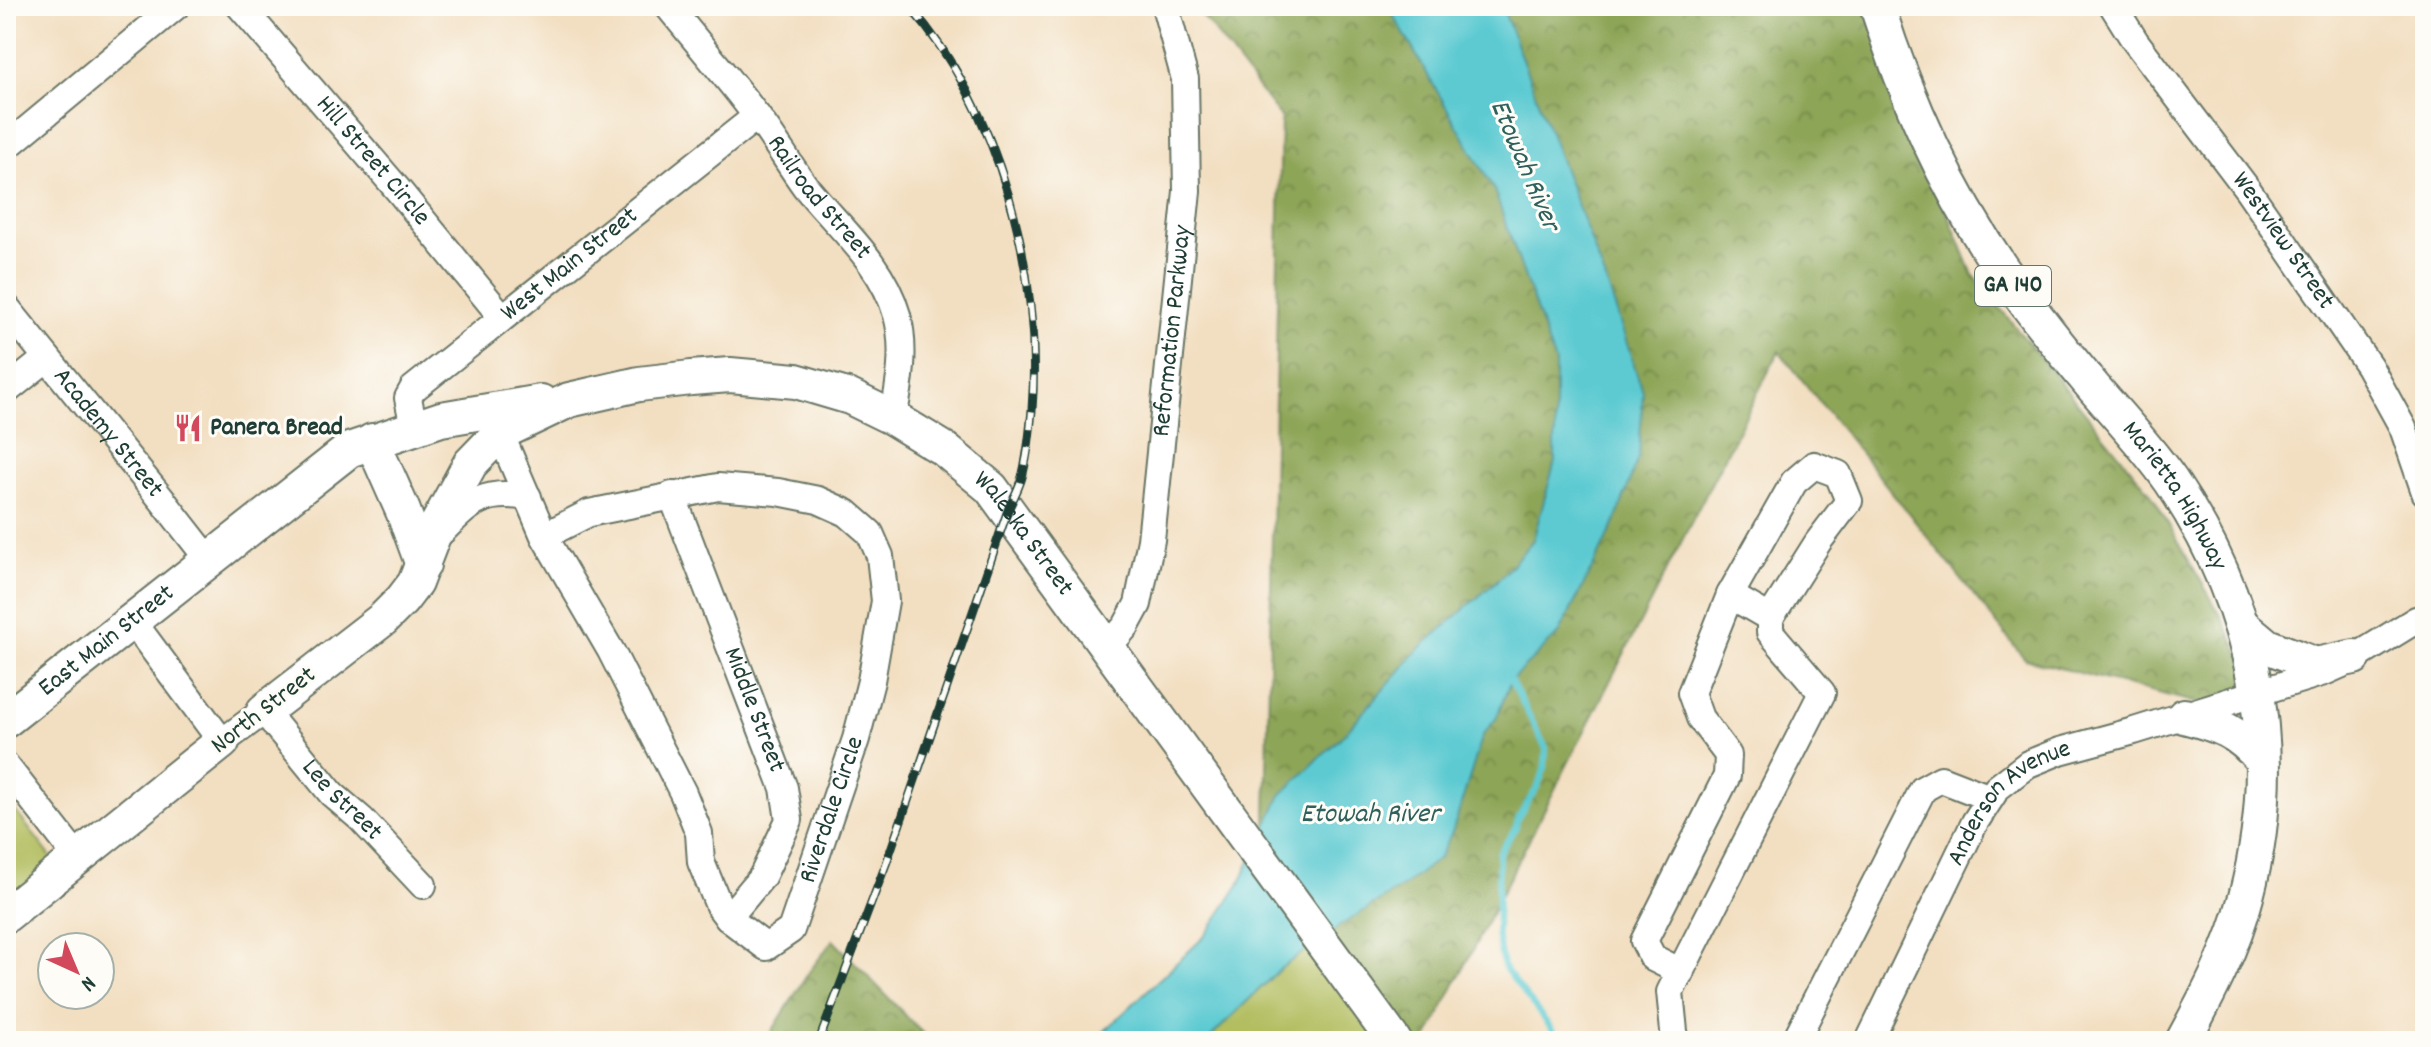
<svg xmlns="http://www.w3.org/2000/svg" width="2431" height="1047" font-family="Dekko,sans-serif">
  <defs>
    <pattern id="forest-crowns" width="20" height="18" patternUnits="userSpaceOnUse" patternTransform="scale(2)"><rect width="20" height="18" fill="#8da556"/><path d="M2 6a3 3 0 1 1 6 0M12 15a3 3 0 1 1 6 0" fill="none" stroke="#738848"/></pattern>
  </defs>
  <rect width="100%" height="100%" fill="#fdfcf7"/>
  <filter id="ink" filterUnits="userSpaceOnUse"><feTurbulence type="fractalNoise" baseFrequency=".0125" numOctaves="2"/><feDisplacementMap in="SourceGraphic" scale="16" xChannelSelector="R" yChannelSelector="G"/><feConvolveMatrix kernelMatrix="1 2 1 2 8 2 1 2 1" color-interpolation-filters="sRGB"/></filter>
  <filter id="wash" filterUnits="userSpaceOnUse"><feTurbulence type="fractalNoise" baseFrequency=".006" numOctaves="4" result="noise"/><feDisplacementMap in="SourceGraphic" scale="32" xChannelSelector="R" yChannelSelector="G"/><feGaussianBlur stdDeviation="1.8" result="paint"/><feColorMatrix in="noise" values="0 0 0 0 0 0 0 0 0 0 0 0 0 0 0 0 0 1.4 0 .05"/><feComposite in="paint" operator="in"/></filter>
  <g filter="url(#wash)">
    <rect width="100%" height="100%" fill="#f2dec0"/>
    <g fill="#b2be60" stroke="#687e4a" stroke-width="2">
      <path d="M6 799 55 862 6 900Z"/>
      <path d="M1265 865 1389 1041H1125Z"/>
    </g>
    <g fill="url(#forest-crowns)" stroke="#567145" stroke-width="2">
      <path d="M1195 6H1878L1899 95 1973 275 2150 492 2224 621 2272 722 2025 659 1779 351 1426 1041H1389L1265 865 1281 118Z"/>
      <path d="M833 940 930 1041H766L809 972Z"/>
    </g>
    <path fill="#5dcad2" stroke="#3e8483" stroke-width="2" d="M1388 6H1502L1607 283 1643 392 1639 455 1615 523 1559 634 1511 680 1496 719 1483 735 1453 830 1439 858 1405 885 1340 926 1280 969 1207 1041H1094L1206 935 1239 885 1281 795 1343 735 1418 650 1503 575 1533 540 1555 461V363L1494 190Z"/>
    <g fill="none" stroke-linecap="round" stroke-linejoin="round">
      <path stroke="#5dcad2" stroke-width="6" d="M1508 675 1546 748 1545 768 1538 786 1517 819 1516 827 1499 853 1497 933 1503 966 1561 1041"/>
    </g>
  </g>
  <g filter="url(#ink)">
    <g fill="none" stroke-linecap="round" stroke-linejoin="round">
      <defs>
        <g id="minor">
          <path id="s1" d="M240 6 399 191 502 317"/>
          <path id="s2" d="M668 6C697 42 728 78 756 115 774 138 788 163 805 186 838 227 882 262 897 315 906 348 900 384 893 418"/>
          <path id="s3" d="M2113 6 2135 41 2248 190 2369 366 2403 428 2425 492"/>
          <path d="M6 147 176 6"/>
          <path id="s4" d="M6 307 163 501 209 560"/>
          <path d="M6 391 47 358"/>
          <path id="s5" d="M414 427 408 398 413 389 757 116"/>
          <path id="s6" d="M500 433 544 536 611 651 683 793 699 833 701 862 719 906 728 918 766 947 791 930 856 739 871 681 885 601 880 556 870 533 847 513 818 500 778 492 718 487 589 513 544 536"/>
          <path id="s7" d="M672 495 784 788 789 820 762 877 728 918"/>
          <path d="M440 533C471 503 482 489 528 497"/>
          <path d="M1730 595 1770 618"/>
          <path id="s8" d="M133 622 222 742 264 711 332 794 361 819 423 885"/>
          <path id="s9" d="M1108 647 1126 626 1138 604 1151 540 1187 191 1185 79 1165 6"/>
          <path d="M6 766 78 858"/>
          <path d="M1675 1041 1670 992 1822 693 1770 632V618L1818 542 1849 501 1838 474 1814 465 1794 482 1730 595 1691 693 1700 718 1728 755 1727 776 1644 941 1653 958 1681 972"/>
          <path d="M1795 1041 1923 789 1941 779 1990 798"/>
          <path id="s10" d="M1869 1041 1975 822 1997 788 2028 764 2060 751 2134 731 2324 672 2351 660 2416 620 2425 618"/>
        </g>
        <g id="major">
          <path id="s11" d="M1877 6C1906 98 1946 188 2001 268 2030 310 2061 349 2094 388 2120 418 2148 448 2171 481 2255 606 2285 749 2246 897 2233 948 2208 995 2183 1041"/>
          <path d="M372 441 403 511 423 565"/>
          <path d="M2242 625 2267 646 2316 665 2354 657"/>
          <path id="s12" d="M264 711 383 619 402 600 415 583 438 523 470 464 500 433 569 400 639 384 691 378 730 375 796 381 850 397 893 418 944 449 991 488 1394 1041"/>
          <path d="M2184 716C2219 725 2238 731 2262 760"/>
          <path id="s13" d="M6 720 349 450 441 419 541 402"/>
          <path d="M6 915 222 742"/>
        </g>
      </defs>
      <use href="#minor" stroke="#697565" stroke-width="30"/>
      <use href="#major" stroke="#697565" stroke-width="38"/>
      <use href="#minor" stroke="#fff" stroke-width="26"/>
      <use href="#major" stroke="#fff" stroke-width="34"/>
      <defs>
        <path id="rail" d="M819 1041 886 864 1008 510C1013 499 1019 488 1022 477 1028 456 1030 432 1032 410 1042 274 1001 110 909 6"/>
      </defs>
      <use href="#rail" stroke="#1f3d34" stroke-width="9"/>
      <use href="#rail" stroke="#fdfcf7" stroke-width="6" stroke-dasharray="18" stroke-linecap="butt"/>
    </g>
  </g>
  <defs>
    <symbol id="restaurant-bare" viewBox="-9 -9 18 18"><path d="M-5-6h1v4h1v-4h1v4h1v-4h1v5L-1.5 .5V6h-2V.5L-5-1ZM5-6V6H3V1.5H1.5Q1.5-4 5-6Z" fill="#d1495b" stroke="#fdfcf7" stroke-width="2.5" paint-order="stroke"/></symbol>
  </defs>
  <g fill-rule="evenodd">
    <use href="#restaurant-bare" x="168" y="408" width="40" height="40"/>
  </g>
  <g text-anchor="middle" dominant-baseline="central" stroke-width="6" stroke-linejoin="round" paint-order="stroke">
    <rect fill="#fdfcf7" stroke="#62766e" stroke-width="2" x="1975" y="266" width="76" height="40" rx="6"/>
    <g font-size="24" font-weight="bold" fill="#1f3d34">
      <text x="2013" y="286">GA 140</text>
    </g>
    <g font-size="26" fill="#1f3d34" stroke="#fdfcf7">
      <text stroke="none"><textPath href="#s1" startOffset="204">Hill Street Circle</textPath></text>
      <text stroke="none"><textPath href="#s2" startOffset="244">Railroad Street</textPath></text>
      <text stroke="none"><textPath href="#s3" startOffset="290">Westview Street</textPath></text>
      <text stroke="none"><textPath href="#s5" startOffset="240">West Main Street</textPath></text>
      <text stroke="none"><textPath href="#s9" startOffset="328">Reformation Parkway</textPath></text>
      <text stroke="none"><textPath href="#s4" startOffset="162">Academy Street</textPath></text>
      <text stroke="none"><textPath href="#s11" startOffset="578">Marietta Highway</textPath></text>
      <text stroke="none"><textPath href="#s12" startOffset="960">Waleska Street</textPath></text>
      <text stroke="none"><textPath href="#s13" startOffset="128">East Main Street</textPath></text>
      <text transform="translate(264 711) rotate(-38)">North Street</text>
      <text stroke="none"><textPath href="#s7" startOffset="230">Middle Street</textPath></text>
      <text stroke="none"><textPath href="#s8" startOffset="320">Lee Street</textPath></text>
      <text stroke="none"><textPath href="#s6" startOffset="744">Riverdale Circle</textPath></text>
      <text stroke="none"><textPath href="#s10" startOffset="282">Anderson Avenue</textPath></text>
    </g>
    <g font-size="26" font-weight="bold" fill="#1f3d34" stroke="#fdfcf7" text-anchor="start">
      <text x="210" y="428">Panera Bread</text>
    </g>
    <g font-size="28" font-style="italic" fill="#2e605c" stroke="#fdfcf7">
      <text transform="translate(1523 166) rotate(67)">Etowah River</text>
      <text x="1370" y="816">Etowah River</text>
    </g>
  </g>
  <rect width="2431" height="1047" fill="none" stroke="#fdfcf7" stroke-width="32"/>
  <g transform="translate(76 971) rotate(136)"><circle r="38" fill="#fdfcf7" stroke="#a4b0a9" stroke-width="2"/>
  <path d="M0-6L14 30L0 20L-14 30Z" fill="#d1495b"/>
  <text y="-12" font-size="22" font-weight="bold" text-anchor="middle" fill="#1f3d34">N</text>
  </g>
</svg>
